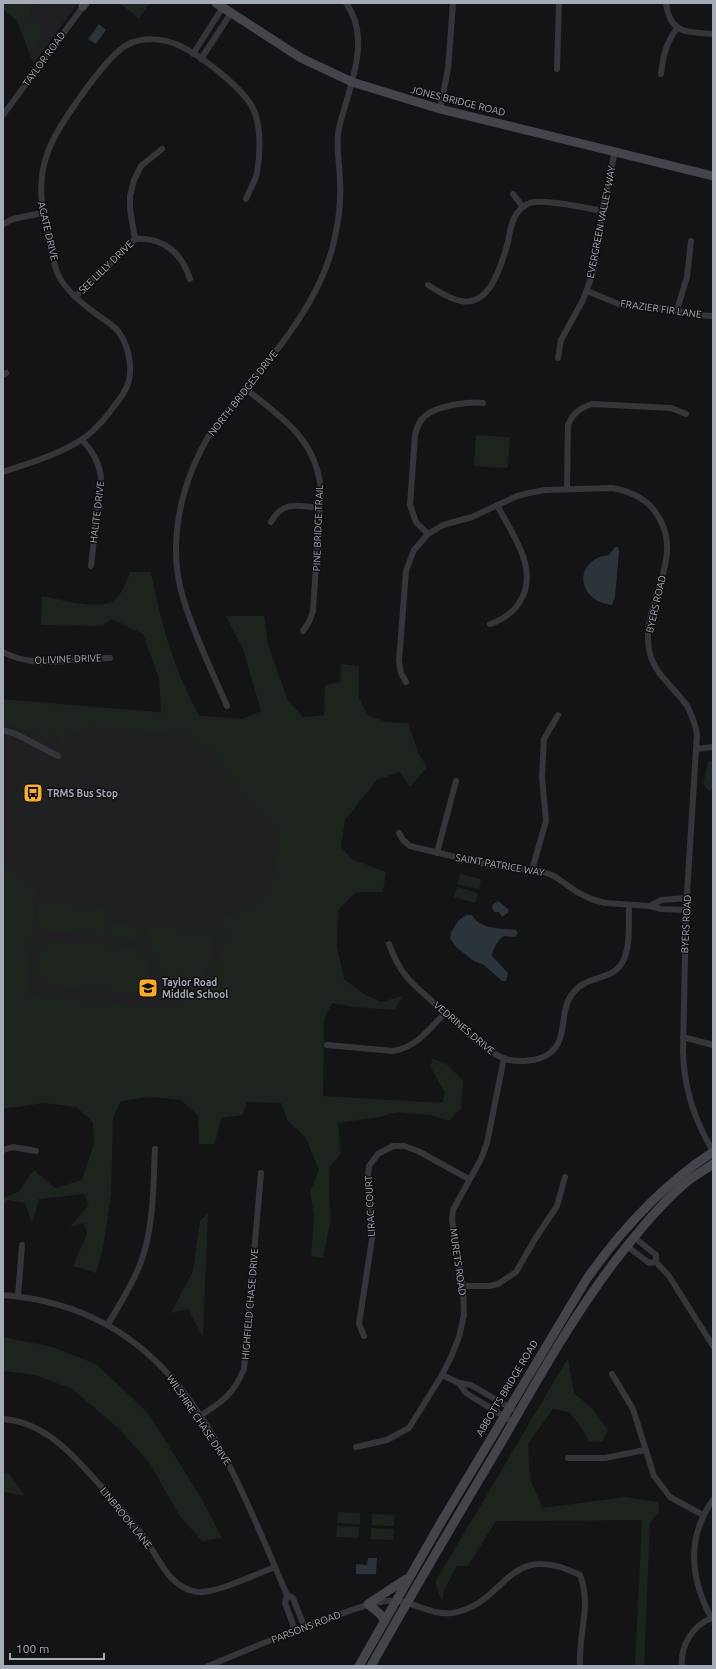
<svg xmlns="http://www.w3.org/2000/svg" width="716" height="1669" font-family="Ubuntu,sans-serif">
  <rect width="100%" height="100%" fill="#141416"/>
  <g fill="#202023">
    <path d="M40 3H78L34 63 30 55 45 29 31 17 30 6 38 7Z"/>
    <path d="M3 699 301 724 275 1100 3 1083Z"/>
  </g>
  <g fill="#1c241d">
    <path d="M3 3H40L38 7 30 6 31 17 46 29 30 55 17 21 3 9Z"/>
    <path d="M119 3H150L139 18Z"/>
    <path d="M478 435 509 437 510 439 508 466 506 468 476 466 474 464 476 436Z"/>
    <path d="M130 572H151C161 624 175 674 202 720H240L261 711 243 649 226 616H264L268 644 288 701 303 717 324 715 325 685 340 682 341 664 359 666V698L368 715 386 722 408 723 418 752 427 767 410 787 400 772 377 780 345 820 341 847 352 859 386 872 383 892H356L338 910 337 947 344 979 364 994 381 1002 402 996 395 1010 354 1007 332 1003 324 1019 323 1096 442 1103 445 1093 431 1068 432 1058 448 1065 463 1081 461 1108 449 1121 431 1115 397 1112 379 1117 338 1123 341 1153 329 1168 330 1223 323 1258 311 1256 314 1215 310 1192 319 1170 306 1138 288 1121 281 1103 247 1102 243 1115 221 1118 215 1144H199L198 1116 181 1100 149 1097 121 1101 113 1118 111 1195 103 1248 96 1273 73 1266 87 1234 84 1223 70 1227 89 1205 84 1194 39 1199 32 1223 25 1203 8 1200 3 1206V1198L18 1192 34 1170 55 1188 82 1180 94 1144 93 1122 76 1107 44 1103 3 1109V922L5 918H3V863L26 879 36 890 27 995 163 1008C190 1000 208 982 220 956 223 949 227 941 225 932 224 928 219 923 217 919L248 909 271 888 280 834 226 775 219 757 207 749 204 752C200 745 195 742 187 742L186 735 87 727 86 732 70 733 62 745 56 743 61 737 55 734 45 738 3 722V700L161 713 159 678 143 634 112 619 102 626 41 625 42 596C58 599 100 611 113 601 123 593 126 583 130 572Z"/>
    <path d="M713 760V787L709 791 703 784 708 762Z"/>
    <path d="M460 874 481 879 479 889 457 884Z"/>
    <path d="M457 887 478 893 475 903 454 897Z"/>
    <path d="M39 901 107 907 104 937 37 931Z"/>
    <path d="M111 923 144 926 142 941 110 938Z"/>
    <path d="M150 925H164L166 927 177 926 178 929H215C215 966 201 985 168 1001L157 956H154L149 936 145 932Z"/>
    <path d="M54 941C65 941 131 945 138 949 154 959 154 983 137 991 128 995 116 992 106 991 84 989 36 994 37 961 38 951 45 945 54 941Z"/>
    <path d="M208 1213 203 1337 188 1309 171 1313 193 1271 200 1221Z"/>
    <path d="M3 1337 52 1347 96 1364 148 1413 200 1496 222 1538 202 1541 179 1515 149 1462 118 1428 72 1389 35 1375 3 1371Z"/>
    <path d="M568 1358 574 1393 593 1409 608 1430 602 1441 589 1442 583 1430 569 1412 553 1409 528 1444 530 1479 543 1508 625 1497 658 1502 659 1511 650 1523 644 1666H635L642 1520 496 1521 468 1566H457L444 1590 442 1602 435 1582Z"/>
    <path d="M3 1473 10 1475 25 1496 3 1492Z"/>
    <path d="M338 1512 360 1513V1524L337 1523Z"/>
    <path d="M372 1514 395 1515 394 1526 372 1525Z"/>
    <path d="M337 1526 359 1527V1538L336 1537Z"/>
    <path d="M371 1528 394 1529 393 1540 371 1539Z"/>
  </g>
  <g fill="#2a343a">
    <path d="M99 24 106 30 96 44 88 39Z"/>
    <path d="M615 547H618L619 552 615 597 612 605C576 601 573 559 609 555Z"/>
    <path d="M498 901 509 910 508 913 502 917 499 912H494L492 908 493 904Z"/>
    <path d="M466 915H472C480 930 501 928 516 930L518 933 515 937 504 936C499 939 492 949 492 956L508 973 506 981H502L484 965 474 961 456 947 450 938 451 933 458 921Z"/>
    <path d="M368 1558H377L376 1574H356V1564L367 1565Z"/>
  </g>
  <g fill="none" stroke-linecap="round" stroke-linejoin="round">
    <g stroke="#35363b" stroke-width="6">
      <path d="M666 3C670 34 687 32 713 34"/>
      <path d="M193 54 223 7"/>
      <path d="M201 59 231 13"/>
      <path d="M557 69 559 3"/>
      <path d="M661 74C663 56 666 43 677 28"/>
      <path d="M440 109 448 69 453 3"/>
      <path d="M3 115 85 4"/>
      <path d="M513 194 523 207"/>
      <path d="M3 224 13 219 42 213"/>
      <path d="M135 239 130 209V196L134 180 141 166 162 149"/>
      <path d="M428 285C438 291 449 299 461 301 488 306 499 272 505 252 510 240 509 222 518 212 521 208 525 205 530 203 542 198 587 208 602 211"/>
      <path d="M587 291 621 305 662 308 696 315 713 316"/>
      <path d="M75 297 135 239C163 237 182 253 190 279"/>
      <path d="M677 310 687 277 691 241"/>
      <path d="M558 358 561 340 583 300 594 270 602 211 615 151"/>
      <path d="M3 375 6 373"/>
      <path d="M245 388C283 420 315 437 321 489L313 611 309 622 303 631"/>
      <path d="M82 440C93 451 99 462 101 477L91 566"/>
      <path d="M3 472C29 463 58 455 81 440 92 433 102 422 110 412 114 405 121 399 124 392 135 375 130 347 118 331 113 325 105 320 99 316 85 306 70 294 61 280 54 270 52 253 49 241 40 202 35 173 55 136 66 116 108 54 127 45 142 37 163 38 178 45 199 54 248 91 255 113 261 131 260 155 257 173 255 182 249 191 246 199"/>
      <path d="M567 489 568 425C573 413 580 408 592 404L671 408 686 414"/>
      <path d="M271 522C283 500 298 506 320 508"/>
      <path d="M428 534 416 522 410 505 415 435C417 427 419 421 425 416 436 406 469 401 483 403"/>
      <path d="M490 624C502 620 512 614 519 603 541 571 512 534 497 505"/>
      <path d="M3 652C35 670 75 658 110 658"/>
      <path d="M406 682 401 673 399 661 406 571 414 550 428 534 443 525 472 517 517 496 529 493 545 490 612 488C630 491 646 498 656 513 689 559 637 606 650 654 656 676 675 688 687 706 692 715 695 724 697 734L686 910 683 1052C684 1089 694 1120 713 1151"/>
      <path d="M227 706C212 671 195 637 184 601 165 543 182 478 213 429 257 373 322 308 335 236 339 219 341 200 340 182 340 164 335 146 339 128 348 89 373 40 346 3"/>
      <path d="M3 730 16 734 58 756"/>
      <path d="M696 749 713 747"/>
      <path d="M399 833 403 840 410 846 493 866 544 872 554 876 577 892 591 899 605 903 650 906 661 909 686 910"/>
      <path d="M437 853 456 781"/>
      <path d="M532 870 546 821 542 777 544 739 558 715"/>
      <path d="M650 906 661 900 687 898"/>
      <path d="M389 944C393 955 398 966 406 976 413 985 423 993 432 1001 451 1018 480 1048 503 1058 515 1063 539 1062 550 1053 569 1038 558 1011 573 993 582 981 594 980 607 975 634 966 628 928 629 905"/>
      <path d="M683 1037 713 1045"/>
      <path d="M327 1045 393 1051C417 1047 429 1029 445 1013"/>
      <path d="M3 1150 13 1147 36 1151"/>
      <path d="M634 1237 656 1255V1262L669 1276 713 1346"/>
      <path d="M627 1246 649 1263 656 1262"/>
      <path d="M463 1286H489L498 1284 516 1272 535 1239 557 1206 565 1177"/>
      <path d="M3 1295C178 1309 227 1456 287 1595L285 1603 295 1630"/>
      <path d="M18 1296 22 1245"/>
      <path d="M108 1324C120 1304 133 1284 141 1262 154 1226 153 1187 155 1149"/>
      <path d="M364 1336 359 1324 372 1239 368 1174 369 1166 378 1154 393 1146H404L418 1151 469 1179"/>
      <path d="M612 1374 633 1409 654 1476 670 1497 703 1515"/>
      <path d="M442 1375 459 1383 471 1385 512 1409"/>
      <path d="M459 1383 466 1393 513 1422"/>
      <path d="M200 1416C222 1402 234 1394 244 1369L261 1173"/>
      <path d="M3 1419C45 1422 73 1455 99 1484 114 1501 130 1518 144 1537 159 1558 168 1587 197 1592 215 1594 257 1574 275 1567"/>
      <path d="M356 1447 387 1440 409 1428 442 1375 451 1357 459 1337 464 1315 463 1286 452 1220 453 1210 481 1159 487 1143 504 1058"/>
      <path d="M568 1458H605L645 1450"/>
      <path d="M713 1500C691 1531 689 1565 703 1600 706 1607 708 1614 713 1619"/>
      <path d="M287 1595 293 1598 304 1626"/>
      <path d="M208 1666C250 1649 292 1630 335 1616 352 1610 369 1603 387 1601 409 1598 430 1616 452 1613 508 1604 506 1538 580 1575 592 1605 578 1635 580 1666"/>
      <path d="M682 1666C680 1646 693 1625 712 1618"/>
    </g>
    <g stroke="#43454b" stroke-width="9">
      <path d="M216 3 301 58 352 82 440 109 713 176"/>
      <path d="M83 6 85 3"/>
      <path d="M385 1621 380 1614 368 1604 406 1579"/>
      <path d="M359 1666 440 1524 586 1280C621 1230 662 1185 713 1152"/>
      <path d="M371 1666C413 1591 457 1517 501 1443 538 1379 574 1314 619 1256 639 1231 659 1206 683 1185 692 1177 703 1171 713 1164"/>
    </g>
  </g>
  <defs>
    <symbol id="bus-square" viewBox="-11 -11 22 22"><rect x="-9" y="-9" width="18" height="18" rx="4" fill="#f9ad29" stroke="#0f0f11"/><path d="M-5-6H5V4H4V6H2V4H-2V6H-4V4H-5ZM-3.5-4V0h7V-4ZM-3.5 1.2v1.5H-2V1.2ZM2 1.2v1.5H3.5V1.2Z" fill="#111"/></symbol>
    <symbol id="school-square" viewBox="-11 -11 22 22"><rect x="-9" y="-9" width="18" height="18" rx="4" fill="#f9ad29" stroke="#0f0f11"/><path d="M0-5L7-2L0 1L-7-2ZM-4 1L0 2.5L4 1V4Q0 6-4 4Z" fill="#111"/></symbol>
  </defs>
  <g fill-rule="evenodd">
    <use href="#bus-square" x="22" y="782" width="22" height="22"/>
    <use href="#school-square" x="137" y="977" width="22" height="22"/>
  </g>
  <g text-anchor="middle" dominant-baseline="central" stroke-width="3" stroke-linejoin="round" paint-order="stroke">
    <g font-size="10" fill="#a5abb7" stroke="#0f0f11">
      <text transform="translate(44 59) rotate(-54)">TAYLOR ROAD</text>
      <text transform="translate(458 101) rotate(14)">JONES BRIDGE ROAD</text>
      <text transform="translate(601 222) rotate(-79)">EVERGREEN VALLEY WAY</text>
      <text transform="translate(48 231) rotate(77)">AGATE DRIVE</text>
      <text transform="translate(106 267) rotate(-44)">SEE LILLY DRIVE</text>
      <text transform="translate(661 309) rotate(8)">FRAZIER FIR LANE</text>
      <text transform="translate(243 393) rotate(-52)">NORTH BRIDGES DRIVE</text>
      <text transform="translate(97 512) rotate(-83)">HALITE DRIVE</text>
      <text transform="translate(318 528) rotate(-88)">PINE BRIDGE TRAIL</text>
      <text transform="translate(656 604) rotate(-77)">BYERS ROAD</text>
      <text transform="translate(68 659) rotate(-2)">OLIVINE DRIVE</text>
      <text transform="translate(500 865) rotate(10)">SAINT PATRICE WAY</text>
      <text transform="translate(686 924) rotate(-87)">BYERS ROAD</text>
      <text transform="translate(464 1028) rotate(40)">VEDRINES DRIVE</text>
      <text transform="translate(370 1206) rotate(-93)">LIRAC COURT</text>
      <text transform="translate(458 1262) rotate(82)">MURETS ROAD</text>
      <text transform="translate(250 1304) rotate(-85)">HIGHFIELD CHASE DRIVE</text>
      <text transform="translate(507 1388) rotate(-59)">ABBOTTS BRIDGE ROAD</text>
      <text transform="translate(199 1420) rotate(56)">WILSHIRE CHASE DRIVE</text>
      <text transform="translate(126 1518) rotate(51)">LINBROOK LANE</text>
      <text transform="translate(306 1627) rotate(-21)">PARSONS ROAD</text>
    </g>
    <g font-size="10" font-weight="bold" fill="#a5abb7" stroke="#0f0f11" text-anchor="start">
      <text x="47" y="793">TRMS Bus Stop</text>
      <text x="162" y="982">Taylor Road<tspan x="162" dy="12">Middle School</tspan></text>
    </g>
  </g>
  <rect width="716" height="1669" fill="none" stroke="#a5abb7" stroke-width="8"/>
  <path d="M10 1653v6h94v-6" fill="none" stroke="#a5abb7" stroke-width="2"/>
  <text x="16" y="1653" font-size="12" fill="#a5abb7" stroke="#0f0f11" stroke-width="3" paint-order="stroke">100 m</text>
</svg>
